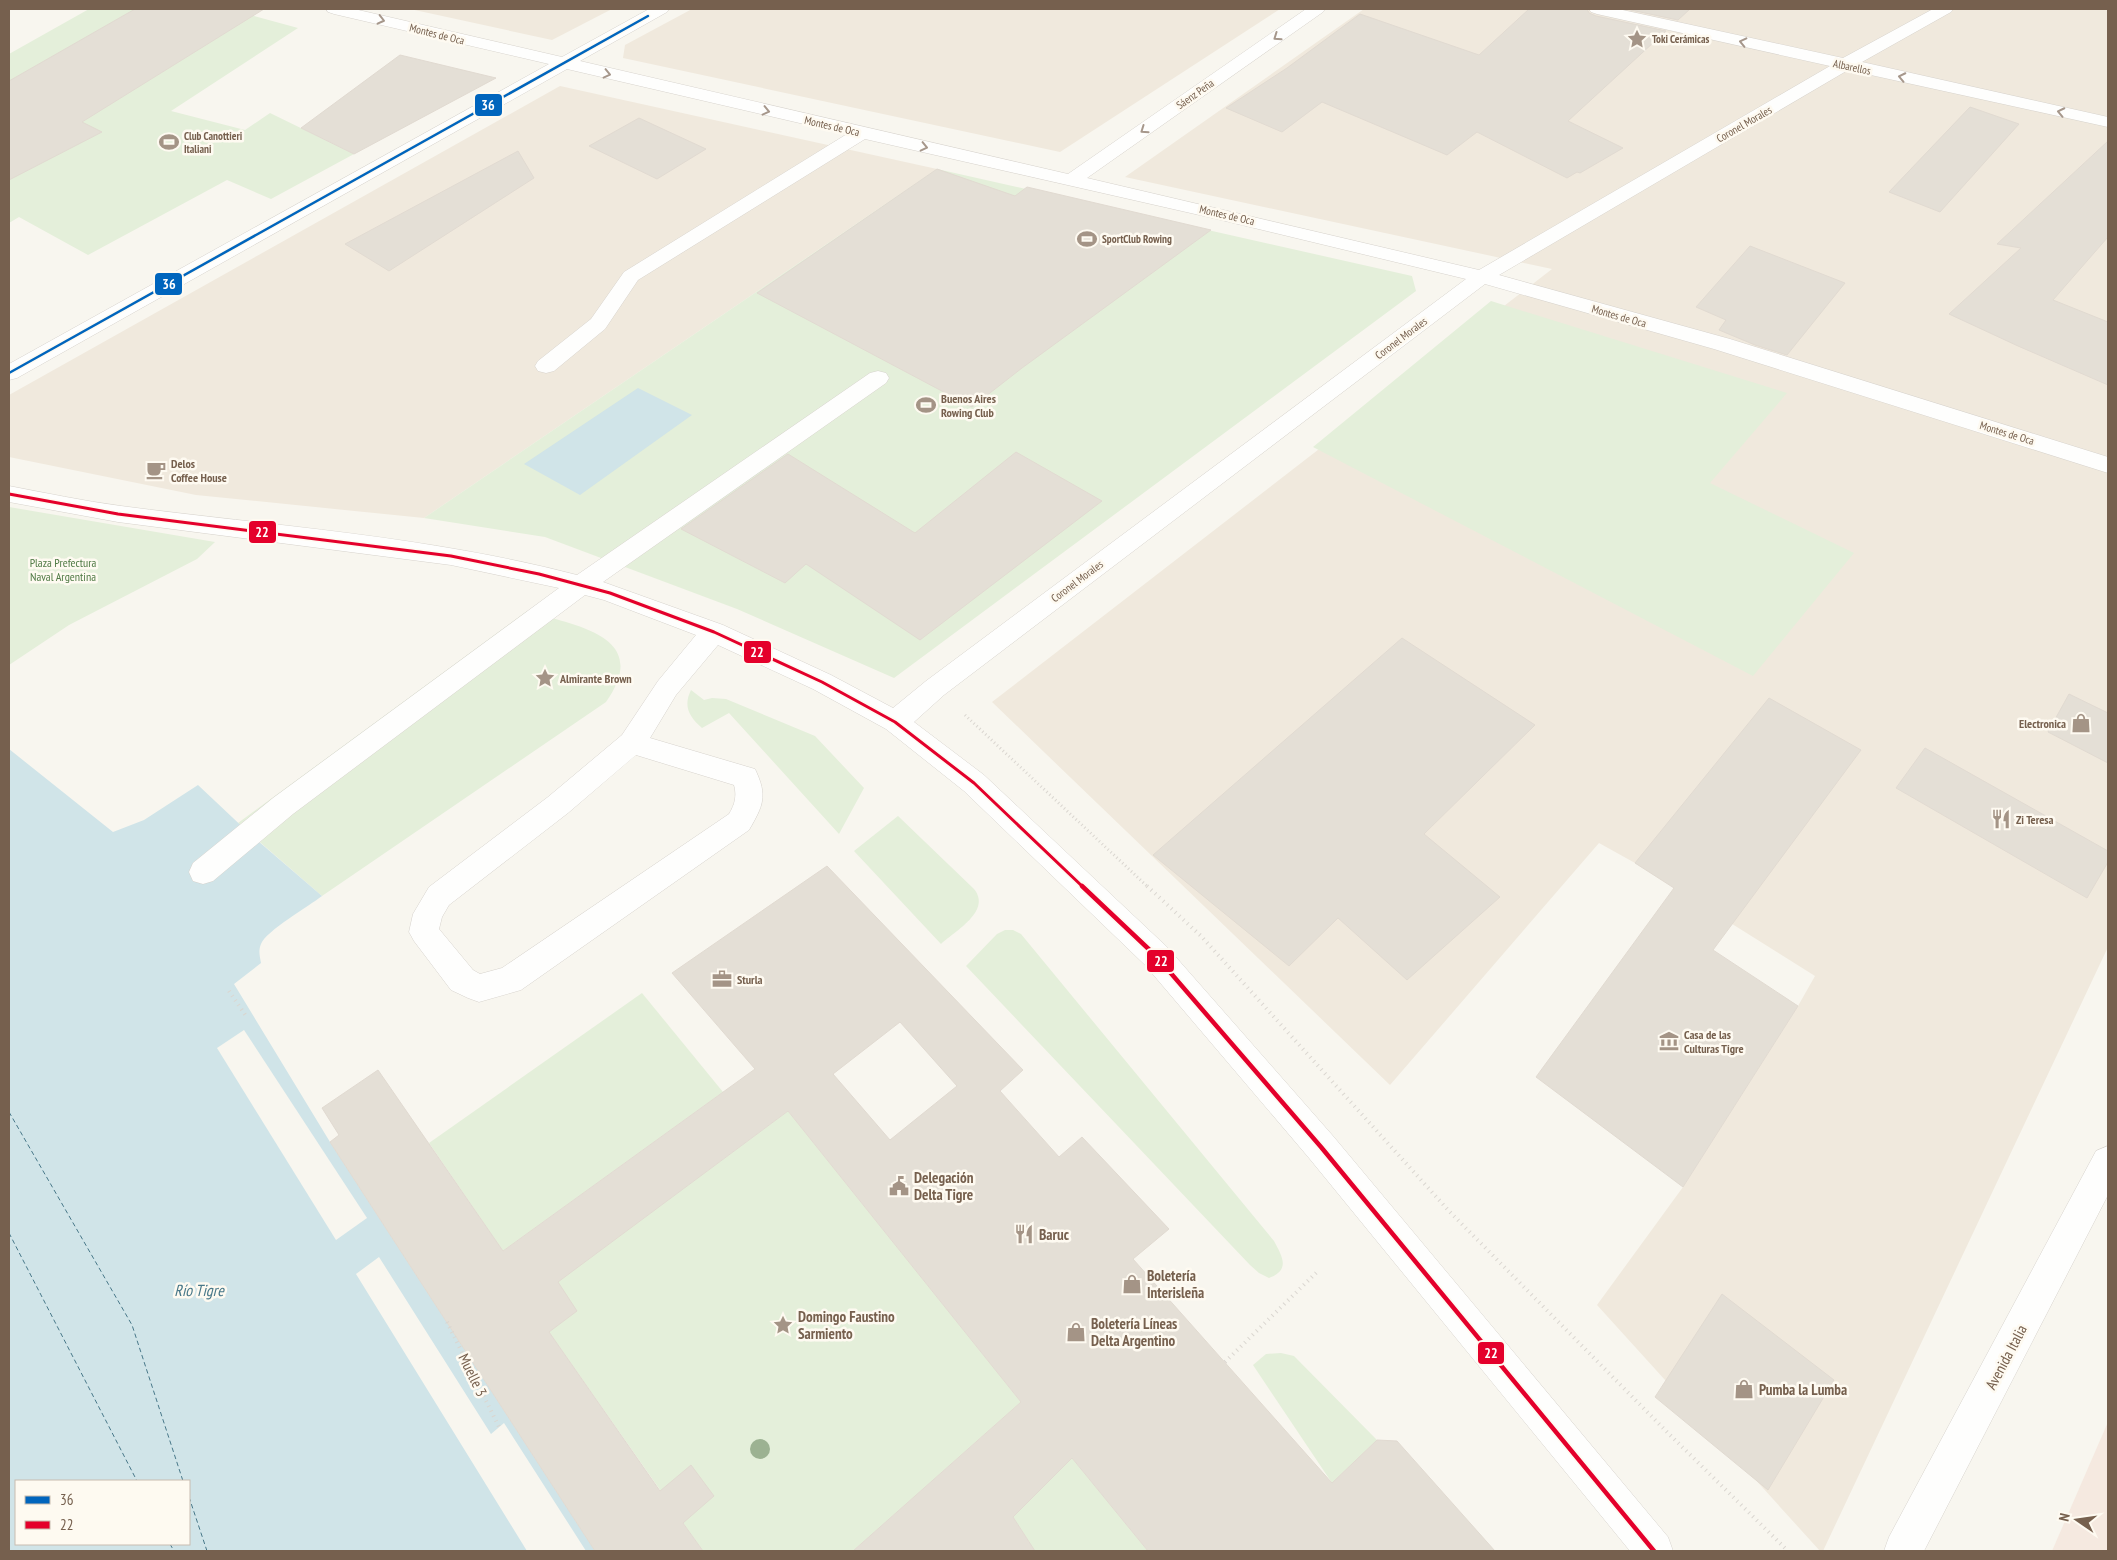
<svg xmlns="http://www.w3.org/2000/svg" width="2117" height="1560" font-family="'PT Sans Narrow',sans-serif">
  <rect width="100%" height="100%" fill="#f8f6ef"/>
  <g fill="#f0e9dd">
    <path d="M410 9H612L552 40Z"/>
    <path d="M692 9H1280L1060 152 623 58 625 45Z"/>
    <path d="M1364 9H2108V947L1823 1551H1820L1597 1305 1683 1187 1798 1006 1815 976 1635 863 1599 843 1390 1085 992 702 1552 269 1125 177Z"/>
    <path d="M560 86 937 169 424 518 196 495 9 457V395Z"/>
  </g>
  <path fill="#f5e9e0" d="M2108 1422V1551H2052Z"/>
  <g fill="#e4efda">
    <path d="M89 9H228L298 28 171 111 245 130 270 113 354 154 271 199 227 180 88 255 19 217 9 223V54Z"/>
    <path d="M937 169 1412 276 1416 291 894 678 737 609 545 537 424 518Z"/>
    <path d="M1491 301 1787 393 1710 483 1854 553 1753 676 1313 447Z"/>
    <path d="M9 507 215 542 197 559 69 625 9 665Z"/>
    <path d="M527 611C575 626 653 635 606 702L322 896 238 823Z"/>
    <path d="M691 690 704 700 712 698 726 699 815 736 864 788 839 834 729 713 702 728C689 717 683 706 691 690Z"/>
    <path d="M898 816 974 889C992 911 955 931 941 944L854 851Z"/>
    <path d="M1005 930H1013L1021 934 1274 1241C1282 1256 1291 1270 1269 1278L1259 1273 1250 1265 966 966 997 934Z"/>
    <path d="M642 993 723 1092 503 1251 429 1143Z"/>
    <path d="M788 1111 1021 1402 853 1551H703L549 1332 530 1302Z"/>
    <path d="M1281 1353 1294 1356 1377 1440 1332 1483 1253 1365 1266 1354Z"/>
    <path d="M1072 1458 1148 1551H1022L1030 1543 1013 1517Z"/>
  </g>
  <g fill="#d0e4e8" fill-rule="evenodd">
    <path d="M638 388 692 415 580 495 524 464Z"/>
    <path d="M9 749 113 832 144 820 198 785 250 834 322 896C309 906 266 931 261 944 258 951 260 957 261 963L234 984 330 1142 595 1551H9ZM16 1481H189V1544H16Z"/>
  </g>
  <g fill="#f8f6ef">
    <path d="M244 1030 367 1218 336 1240 217 1048Z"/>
    <path d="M379 1257 491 1434 504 1423 586 1551H527L356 1274Z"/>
  </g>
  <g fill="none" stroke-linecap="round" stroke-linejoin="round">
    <g stroke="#487889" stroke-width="1" stroke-dasharray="4.5 3" stroke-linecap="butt">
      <path d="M9 1112 132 1325 183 1481"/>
      <path d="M9 1233 137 1481"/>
      <path d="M189 1497 207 1551"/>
      <path d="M170 1544 174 1551"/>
    </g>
  </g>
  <g fill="#e4dfd6" stroke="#e1dad1" fill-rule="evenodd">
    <path d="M135 9H264L82 122 102 132 9 180V81Z"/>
    <path d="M1529 9H1587L1589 13 1596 16 1666 31 1568 121 1623 148 1580 173 1577 172 1567 178 1477 132 1447 155 1322 102 1282 132 1226 108 1287 68 1360 14 1479 55Z"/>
    <path d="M1626 9H1690L1678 20Z"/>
    <path d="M400 55 496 78 354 154 301 128Z"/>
    <path d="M1970 107 2019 124 1940 212 1889 192Z"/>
    <path d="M639 118 706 149 657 179 589 146Z"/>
    <path d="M2108 141V237L2053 300 2108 322V385L2018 346 1949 314 2021 248 1997 244Z"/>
    <path d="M518 151 534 178 389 271 345 244Z"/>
    <path d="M937 169 1015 196 1027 187 1211 230 1022 368 972 407 757 293Z"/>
    <path d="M1750 246 1845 283 1787 355 1755 345 1719 330 1726 320 1696 307Z"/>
    <path d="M1016 452 1102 501 920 640 806 564 785 583 681 529 788 454 915 533Z"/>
    <path d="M1402 638 1535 725 1424 834 1500 897 1407 980 1338 918 1289 966 1153 855Z"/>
    <path d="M2069 694 2108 713V763L2048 732Z"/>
    <path d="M1769 698 1861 750 1713 950 1798 1006 1683 1187 1536 1077 1674 888 1635 863Z"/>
    <path d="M1925 748 2108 851V862L2087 898 1896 788Z"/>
    <path d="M827 866 1023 1070 1000 1091 1059 1157 1082 1137 1169 1229 1133 1259 1332 1483 1377 1440 1397 1441 1495 1551H1148L1072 1458 1013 1517 1035 1551H853L1021 1402 788 1111 558 1282 577 1311 549 1332 660 1491 691 1465 714 1496 683 1523 703 1551H595L330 1142 339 1135 322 1108 378 1070 503 1251 755 1069 672 973ZM900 1022 957 1086 890 1140 833 1074Z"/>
    <path d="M1722 1294 1834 1380 1768 1490 1655 1397Z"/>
  </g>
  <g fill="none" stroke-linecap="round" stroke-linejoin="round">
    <defs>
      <g id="minor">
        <path d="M326 9H354L562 57 649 9H669L667 12 580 61 1068 174 1306 9H1325L1323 12 1087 178 1479 270 1830 66 1597 14 1591 12 1589 9H1618L1843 58 1933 9H1953L1951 12 1862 62 2108 117V127L1848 70 1499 275 1730 339 2108 457V473L1714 349 1485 284 944 695 914 722 984 775 1167 947 1333 1136 1668 1537 1673 1551H1630L1309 1158 1145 965 964 791 886 729 813 689 718 645 676 695 650 738 755 769C768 796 763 806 749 830L521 990 479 1002 468 998 451 990 414 941 409 932 413 914 429 887 548 797 622 735 658 681 696 635 604 600 585 595 293 814 213 881 203 884 193 881 189 872 193 863 273 798 559 588 451 565 118 522 9 502V486C46 493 83 501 121 506 273 526 428 536 577 575L870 373 878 371 886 373 889 378 886 383 603 582 723 625 831 675 893 708 926 681 1466 279 1217 219 865 139 638 280 605 329 554 371 546 373 538 371 535 366 538 361 591 319 624 272 847 134 567 69 17 378 9 380V364L549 64 334 14 328 12ZM636 755 734 785C737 796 735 804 729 814L502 968 480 974 473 970 439 929 442 917 449 905 568 813Z"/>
        <path d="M2108 1146V1195L1924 1551H1884L1889 1537 2096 1151Z"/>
      </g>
    </defs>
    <use href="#minor" stroke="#d7d3cd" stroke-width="1"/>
    <path stroke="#dad6d0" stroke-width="3" stroke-dasharray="1 3" stroke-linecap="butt" d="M965 715 1148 887"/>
    <g stroke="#dad6d0" stroke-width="4" stroke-dasharray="1 4.5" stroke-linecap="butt">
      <path d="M1147 886 1201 936 1449 1211 1666 1431 1788 1551"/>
      <path d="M229 991 246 1016"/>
      <path d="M447 1322 499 1427"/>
      <path d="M1225 1362 1317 1272"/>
    </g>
    <use href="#minor" fill="#fefefd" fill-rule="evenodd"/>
    <defs>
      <path id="bus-1" d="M9 373 648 16"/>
      <path id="bus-2-far1" d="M9 494 118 514 451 556 539 574 610 593 714 632 822 682 895 722 974 783 1083 887"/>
      <path id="bus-2" d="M1082 886 1156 956 1321 1147 1654 1551"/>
    </defs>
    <use href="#bus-1" stroke="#fefaf1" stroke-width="5"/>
    <use href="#bus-2-far1" stroke="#fefaf1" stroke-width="6"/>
    <use href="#bus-2" stroke="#fefaf1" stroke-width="8"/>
    <use href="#bus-1" stroke="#0065bd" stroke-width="2.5"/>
    <use href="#bus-2-far1" stroke="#e4002b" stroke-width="3"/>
    <use href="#bus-2" stroke="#e4002b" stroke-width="4.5"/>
  </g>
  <circle fill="#9cb292" cx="760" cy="1449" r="10"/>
  <defs><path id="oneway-chevron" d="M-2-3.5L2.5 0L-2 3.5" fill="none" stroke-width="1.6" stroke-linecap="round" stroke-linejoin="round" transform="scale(1.25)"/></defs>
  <g stroke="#a6978b">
    <use href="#oneway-chevron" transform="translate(381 20) rotate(14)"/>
    <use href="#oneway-chevron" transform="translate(1277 37) rotate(145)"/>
    <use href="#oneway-chevron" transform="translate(1743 42) rotate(-167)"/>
    <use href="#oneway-chevron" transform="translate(607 74) rotate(13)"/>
    <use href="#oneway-chevron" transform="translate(1902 77) rotate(-168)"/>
    <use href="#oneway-chevron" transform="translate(766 111) rotate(13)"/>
    <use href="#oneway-chevron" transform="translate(2061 112) rotate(-168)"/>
    <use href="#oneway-chevron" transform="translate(1144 130) rotate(145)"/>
    <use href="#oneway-chevron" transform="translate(924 147) rotate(13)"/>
  </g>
  <defs>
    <symbol id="sight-bare" viewBox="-9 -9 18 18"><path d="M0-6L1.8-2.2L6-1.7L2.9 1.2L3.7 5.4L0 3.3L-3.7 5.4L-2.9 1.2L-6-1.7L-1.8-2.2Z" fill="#a49486" stroke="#fefaf1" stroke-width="2.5" paint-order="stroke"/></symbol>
    <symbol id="stadium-bare" viewBox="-9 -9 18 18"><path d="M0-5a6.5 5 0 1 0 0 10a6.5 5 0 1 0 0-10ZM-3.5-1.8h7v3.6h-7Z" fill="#a49486" stroke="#fefaf1" stroke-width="2.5" paint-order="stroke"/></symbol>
    <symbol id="cafe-bare" viewBox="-9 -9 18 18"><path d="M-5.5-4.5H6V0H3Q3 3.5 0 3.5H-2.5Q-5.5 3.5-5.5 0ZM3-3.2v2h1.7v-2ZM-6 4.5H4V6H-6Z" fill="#a49486" stroke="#fefaf1" stroke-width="2.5" paint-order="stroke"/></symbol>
    <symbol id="shop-bare" viewBox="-9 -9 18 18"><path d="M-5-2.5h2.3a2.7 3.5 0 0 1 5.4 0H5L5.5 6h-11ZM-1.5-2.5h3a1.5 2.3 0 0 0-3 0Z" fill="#a49486" stroke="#fefaf1" stroke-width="2.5" paint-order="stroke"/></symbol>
    <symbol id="restaurant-bare" viewBox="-9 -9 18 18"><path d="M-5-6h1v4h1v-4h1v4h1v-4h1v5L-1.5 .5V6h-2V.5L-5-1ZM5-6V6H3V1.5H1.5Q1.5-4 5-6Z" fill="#a49486" stroke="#fefaf1" stroke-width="2.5" paint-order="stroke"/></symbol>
    <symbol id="office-bare" viewBox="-9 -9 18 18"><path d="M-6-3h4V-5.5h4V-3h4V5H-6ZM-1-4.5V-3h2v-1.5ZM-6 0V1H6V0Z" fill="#a49486" stroke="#fefaf1" stroke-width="2.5" paint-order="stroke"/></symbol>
    <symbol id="museum-bare" viewBox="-9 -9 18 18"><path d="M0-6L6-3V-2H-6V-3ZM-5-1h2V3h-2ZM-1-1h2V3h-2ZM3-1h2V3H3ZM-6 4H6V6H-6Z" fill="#a49486" stroke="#fefaf1" stroke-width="2.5" paint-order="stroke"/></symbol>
    <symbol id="civic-bare" viewBox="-9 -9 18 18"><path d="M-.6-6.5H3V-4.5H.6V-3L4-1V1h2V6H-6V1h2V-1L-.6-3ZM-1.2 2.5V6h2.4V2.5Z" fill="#a49486" stroke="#fefaf1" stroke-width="2.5" paint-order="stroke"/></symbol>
  </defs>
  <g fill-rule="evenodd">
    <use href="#sight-bare" x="1623" y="25" width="28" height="28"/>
    <use href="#stadium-bare" x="155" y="128" width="28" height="28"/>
    <use href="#stadium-bare" x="1073" y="225" width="28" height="28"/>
    <use href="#stadium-bare" x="912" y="391" width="28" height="28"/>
    <use href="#cafe-bare" x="142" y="456" width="28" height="28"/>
    <use href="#sight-bare" x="531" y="664" width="28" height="28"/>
    <use href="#shop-bare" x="2067" y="709" width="28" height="28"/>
    <use href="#restaurant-bare" x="1987" y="805" width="28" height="28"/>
    <use href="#office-bare" x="708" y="965" width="28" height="28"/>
    <use href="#museum-bare" x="1655" y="1027" width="28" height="28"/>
    <use href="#civic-bare" x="885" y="1172" width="28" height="28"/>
    <use href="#restaurant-bare" x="1010" y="1220" width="28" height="28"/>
    <use href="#shop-bare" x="1118" y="1270" width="28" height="28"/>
    <use href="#sight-bare" x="769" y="1311" width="28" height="28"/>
    <use href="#shop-bare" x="1062" y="1318" width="28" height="28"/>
    <use href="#shop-bare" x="1730" y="1375" width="28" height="28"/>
  </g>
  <g text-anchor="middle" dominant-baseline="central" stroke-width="5" stroke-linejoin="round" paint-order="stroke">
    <g font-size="11" fill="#76604e" stroke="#fefaf1">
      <text transform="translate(437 34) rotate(14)">Montes de Oca</text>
      <text transform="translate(1852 67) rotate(12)">Albarellos</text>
      <text transform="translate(1195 94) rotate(-35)">Sáenz Peña</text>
      <text transform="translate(1744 124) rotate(-30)">Coronel Morales</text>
      <text transform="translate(832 126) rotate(13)">Montes de Oca</text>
      <text transform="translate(1227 215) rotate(13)">Montes de Oca</text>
      <text transform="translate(1619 316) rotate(16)">Montes de Oca</text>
      <text transform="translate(1401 338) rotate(-37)">Coronel Morales</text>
      <text transform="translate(2007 433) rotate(17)">Montes de Oca</text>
      <text transform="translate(1077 581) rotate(-37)">Coronel Morales</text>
    </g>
    <g font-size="11" font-weight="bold" fill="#76604e" stroke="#fefaf1" text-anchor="start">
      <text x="1652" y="39">Toki Cerámicas</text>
      <text x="184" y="136">Club Canottieri<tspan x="184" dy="13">Italiani</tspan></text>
      <text x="1102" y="239">SportClub Rowing</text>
    </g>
    <g font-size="12" font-weight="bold" fill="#76604e" stroke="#fefaf1" text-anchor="start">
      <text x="941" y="398">Buenos Aires<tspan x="941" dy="14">Rowing Club</tspan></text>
      <text x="171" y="463">Delos<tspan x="171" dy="14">Coffee House</tspan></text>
      <text x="560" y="678">Almirante Brown</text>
      <text x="2066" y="723" text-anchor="end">Electronica</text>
      <text x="2016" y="819">Zi Teresa</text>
      <text x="737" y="979">Sturla</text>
      <text x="1684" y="1034">Casa de las<tspan x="1684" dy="14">Culturas Tigre</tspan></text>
    </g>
    <g font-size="12" fill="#517b46" stroke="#fefaf1">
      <text x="63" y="562">Plaza Prefectura<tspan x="63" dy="14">Naval Argentina</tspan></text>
    </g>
    <g font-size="15" font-weight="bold" fill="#76604e" stroke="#fefaf1" text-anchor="start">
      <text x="914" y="1177">Delegación<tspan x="914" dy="17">Delta Tigre</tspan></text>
      <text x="1039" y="1234">Baruc</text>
      <text x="1147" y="1275">Boletería<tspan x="1147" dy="17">Interisleña</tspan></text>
      <text x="798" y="1316">Domingo Faustino<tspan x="798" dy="17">Sarmiento</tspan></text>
      <text x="1091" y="1323">Boletería Líneas<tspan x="1091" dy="17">Delta Argentino</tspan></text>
      <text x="1759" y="1389">Pumba la Lumba</text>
    </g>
    <g font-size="15" fill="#76604e" stroke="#fefaf1">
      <text transform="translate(2006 1357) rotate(-62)">Avenida Italia</text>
      <text transform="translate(473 1375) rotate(64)">Muelle 3</text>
    </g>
    <g font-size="16" font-style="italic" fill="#487889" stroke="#fefaf1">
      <text x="199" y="1290">Río Tigre</text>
    </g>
  </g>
  <g stroke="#fefaf1" stroke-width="2">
    <rect x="474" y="93" width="29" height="24" rx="5" fill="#0065bd"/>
    <rect x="154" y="272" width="29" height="24" rx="5" fill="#0065bd"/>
    <rect x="248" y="520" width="29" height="24" rx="5" fill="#e4002b"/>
    <rect x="743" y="640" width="29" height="24" rx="5" fill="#e4002b"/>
    <rect x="1146" y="949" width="29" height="24" rx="5" fill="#e4002b"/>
    <rect x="1477" y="1341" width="28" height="24" rx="5" fill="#e4002b"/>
  </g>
  <g font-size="14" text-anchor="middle" font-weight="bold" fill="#fff">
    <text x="488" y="110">36</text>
    <text x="169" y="289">36</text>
    <text x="262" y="537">22</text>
    <text x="757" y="657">22</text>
    <text x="1161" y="966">22</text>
    <text x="1491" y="1358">22</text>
  </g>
  <rect width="2117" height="1560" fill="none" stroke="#76604e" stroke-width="20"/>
  <rect x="15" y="1480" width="175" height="65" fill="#fefaf1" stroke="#c8bcb0"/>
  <rect x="25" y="1496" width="25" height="8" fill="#0065bd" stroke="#c8bcb0"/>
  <text x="60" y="1505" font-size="15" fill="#76604e">36</text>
  <rect x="25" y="1521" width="25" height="8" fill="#e4002b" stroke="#c8bcb0"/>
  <text x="60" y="1530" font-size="15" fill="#76604e">22</text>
  <g transform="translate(2077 1520) rotate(283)" stroke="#fefaf1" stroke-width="4" paint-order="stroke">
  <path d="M0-4L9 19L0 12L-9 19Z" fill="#76604e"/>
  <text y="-8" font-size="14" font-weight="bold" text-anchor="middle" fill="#76604e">N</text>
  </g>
</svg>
